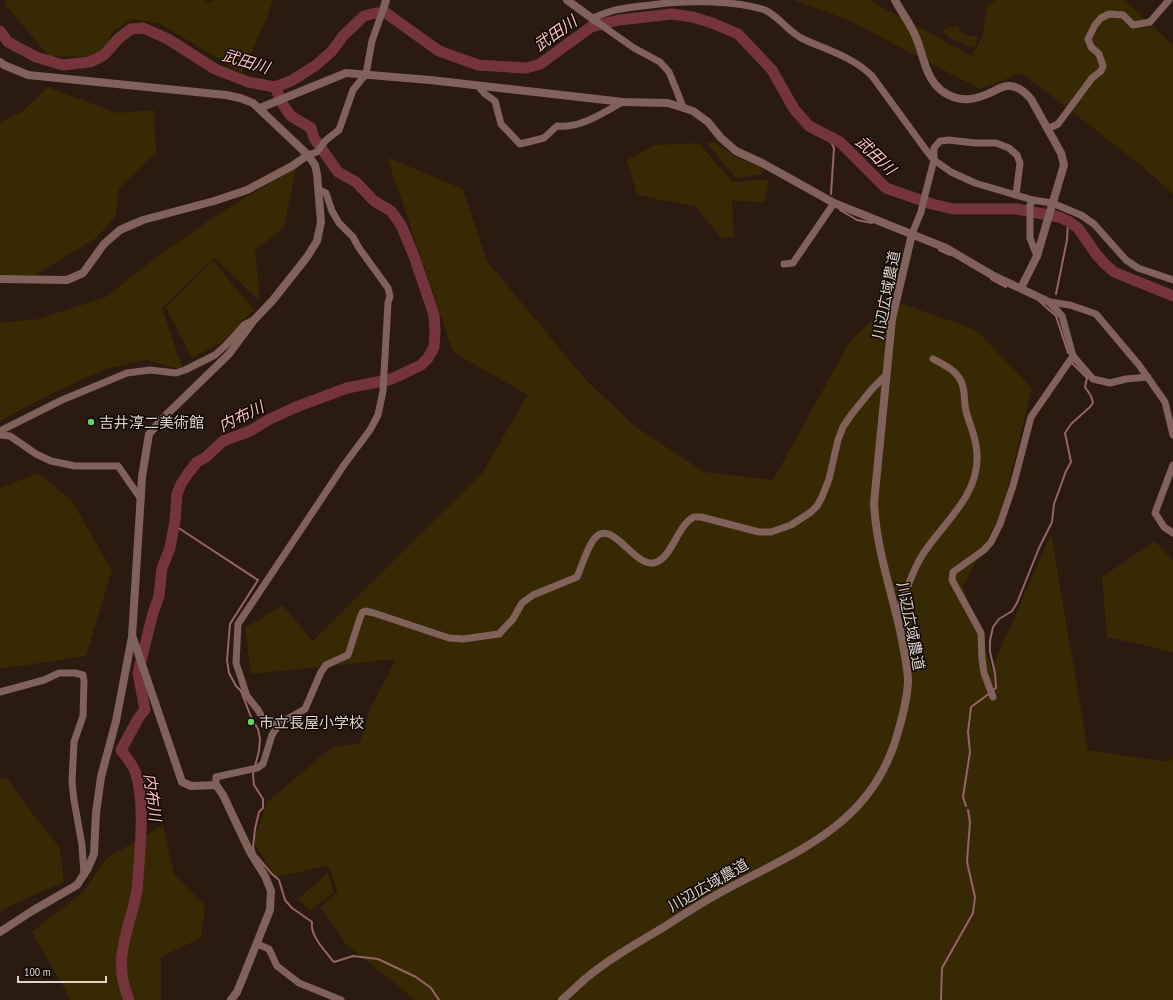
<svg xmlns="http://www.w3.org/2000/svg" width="1173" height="1000" font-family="'PT Sans Narrow','Noto Sans JP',sans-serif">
  <rect width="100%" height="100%" fill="#2b1a0f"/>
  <g fill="#362903">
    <path d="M6 0H204L209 3 214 0H273L267 18 242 73 159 23 132 19 114 31 99 57 49 56 5 5Z"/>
    <path d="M794 0H869L972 56 982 37 987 7 996 0H1124L1173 45V194L1142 166 1022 73 980 89 848 20Z"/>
    <path d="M957 26 965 35 978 36 975 48 948 38 942 30Z"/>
    <path d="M48 87 117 113 154 110 156 153 119 188 116 216 96 238 35 275 0 276V122L22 112Z"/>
    <path d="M714 142 738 158 763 168V174L736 178 707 143Z"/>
    <path d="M699 143 732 182 769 179 765 202 732 201 734 237H720L696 207 637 195 627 160 655 145Z"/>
    <path d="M387 157 463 189 487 261 586 380 636 427 704 472 773 480 850 341 892 300 976 330 1032 388 1002 511 963 587 992 669 1051 533 1088 750 1169 762 1173 756V1000H415L346 944 320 907 338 892 328 866 276 877 253 842 267 802 332 747 360 743 370 709 396 659 251 674 245 628 283 605 313 641 482 473 528 395 453 352Z"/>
    <path d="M296 167 284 227 255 250 260 301 214 258 162 308 183 370 146 360 105 369 47 396 0 421V323L39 319 106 297 158 256 220 213Z"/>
    <path d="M213 261 254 310 221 343 192 358 166 307Z"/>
    <path d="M38 473 71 500 112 570 86 656 0 669V488Z"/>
    <path d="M1155 541 1173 561V652L1107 637 1102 577Z"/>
    <path d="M0 779H8L32 813 60 848 64 882 7 907 0 913Z"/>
    <path d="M163 825 174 874 205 906 201 938 161 957V1000H71L32 932 83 892 107 858Z"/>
    <path d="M328 873 334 893 310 910 298 899Z"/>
  </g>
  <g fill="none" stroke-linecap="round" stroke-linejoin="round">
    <g stroke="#956466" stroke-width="2">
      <path d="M828 136 834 148 831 194"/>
      <path d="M840 210 857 220 872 223"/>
      <path d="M939 250 950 255"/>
      <path d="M991 279 1006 287"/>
      <path d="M1056 294 1067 240 1068 221"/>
      <path d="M1038 300 1056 316 1068 353"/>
      <path d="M174 525 258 580 230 624 227 660 229 673 236 686 241 691 251 717 258 729 260 739 259 751 255 766"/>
      <path d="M993 690 996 688 995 673 990 652V641L993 627 999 619 1012 611 1017 603 1039 548 1052 522 1054 504 1066 471 1071 462 1065 433 1071 424 1090 407 1093 403 1091 396 1085 387 1087 378 1072 363"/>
      <path d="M254 770 253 775 254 785 263 799V808L259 812 255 829 253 847 255 854 272 874 279 880 285 900 292 908 312 922C310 936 324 949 332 960L334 962 353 956 378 959 416 977 431 988 439 1000"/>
      <path d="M966 806 963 797 970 752 968 732 971 707 990 693"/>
      <path d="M941 1000 942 968 973 913 975 897 967 862 970 822 968 810"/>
    </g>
    <g stroke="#75343b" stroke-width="11">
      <path d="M0 31 8 42 36 57 63 65 90 62 104 55 119 38 131 29 143 28 168 39 215 69 248 82 275 87 291 81 315 66 332 51 343 36 364 16 376 13H386L439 51 478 65 526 68 540 64 591 27 619 20 672 14 693 17 712 23 738 34 772 70 794 109 809 126 840 142 886 188 932 204 953 209H1017L1059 217 1068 221 1078 228 1096 254 1105 264 1114 272 1173 296"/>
      <path d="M129 1000C111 958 130 930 137 890 138 882 138 873 139 865 141 837 144 801 136 774 134 766 126 757 121 750L139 717 145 710 138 673 153 613 159 596 162 568 170 548 175 521 177 494 181 484 189 472 197 462 206 457 223 441 250 431 268 420 296 407 347 388 388 380 396 377 421 365 428 358 434 347 435 331 434 315 414 256 401 225 391 211 374 201 356 182 338 172 314 138 311 128 291 116 283 105 275 87"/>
    </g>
    <g stroke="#81625b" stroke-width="7">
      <path d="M592 18C602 15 611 10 621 9 631 7 641 6 651 5 685 0 733 0 765 10 780 17 788 32 803 39 827 50 853 57 872 76L926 150 934 160 951 172 975 183 992 188 1033 200 1052 203 1081 215 1094 224 1126 260 1138 268 1173 280"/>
      <path d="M597 22 634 48 660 62 669 72 676 89 683 107"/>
      <path d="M479 87 485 94 495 101 501 124 520 144 544 138 557 126C582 128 602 113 623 102"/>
      <path d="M1047 129 1058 124 1092 78 1101 71 1103 66 1099 54 1091 47 1088 39 1095 25 1101 18 1109 14 1123 15 1133 25 1150 22 1169 0"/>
      <path d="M308 155 317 152 326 140 339 130 353 90 366 74 372 41 384 7"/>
      <path d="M1033 200 1030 205V238L1037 256"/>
      <path d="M912 234 921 212 925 195 934 160V148L940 141 949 140 975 143H996L1009 148 1017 155 1020 163 1016 195"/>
      <path d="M784 264 793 263 834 203"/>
      <path d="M1049 302 1070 305 1096 314 1139 365 1165 402 1173 435"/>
      <path d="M1049 302 1062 316 1073 356 1093 379 1110 383 1126 379 1148 377"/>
      <path d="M0 431 62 400 127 373 150 370 176 373 185 370 215 355 225 346 244 325 254 320"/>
      <path d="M0 435 10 436 36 454 51 461 75 466H118L141 499"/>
      <path d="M1173 465 1155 513 1164 527 1173 533"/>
      <path d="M897 616C905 596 911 572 923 554 943 523 979 496 977 455 977 439 970 426 966 411 964 403 965 395 963 387 960 372 946 366 933 359"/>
      <path d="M0 692 44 680 59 673H75L83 675 84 681 83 716 74 742 72 782 74 800 82 845 84 875"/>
      <path d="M993 697 984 673 982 659 981 633 952 580 953 572 984 550 991 542 1000 524 1013 486 1031 417 1073 356"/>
      <path d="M278 725 265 722 258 710 247 696 236 663 238 624 344 465 370 430 378 415 383 391 388 303 390 296 388 288 359 248 353 237 339 223 332 211 326 193 319 190"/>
      <path d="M216 785V777L257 768 263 764 272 735 280 723 305 709 321 672 326 665 348 655 360 618 362 613 365 611 374 613 449 638 463 639 499 634 513 619 522 603 533 595 577 577C582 566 587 547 595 538 612 518 634 567 654 563 672 559 677 525 694 517H701L759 532H771L791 525 811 512 817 506 822 497 829 479 838 440 843 427 851 415 872 389 886 375"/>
      <path d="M257 944 269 949 277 966 299 983 341 1000"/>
    </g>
    <g stroke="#81625b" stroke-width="8">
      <path d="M567 0 597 22"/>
      <path d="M895 0C900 10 907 19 912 29 924 49 922 75 942 91 960 104 976 100 994 91 998 89 1003 86 1008 86 1017 85 1025 92 1031 99L1061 153 1064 165 1037 256 1021 288"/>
      <path d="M384 7 386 0"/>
      <path d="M0 62 4 65 28 75 226 95 240 98 253 103 308 155 315 165 317 174 321 222 317 241 307 257 273 300 254 320 229 354 161 420 149 434 142 477 132 637 116 721 101 777 96 813 94 854 88 868 77 885 32 911 0 932"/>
      <path d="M260 108 346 73 430 80 623 102 668 103 693 111 708 122 721 138 736 151 764 164 834 203 946 248 992 275 1049 302"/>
      <path d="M0 279 67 280 74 277 83 273 104 244 120 230 143 220 214 201 247 190 292 166 308 155"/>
      <path d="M133 638 182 782 191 786 216 785 223 795 250 852 265 876 271 891 270 910 244 975 237 992 231 1000"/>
      <path d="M562 1000C570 993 577 986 585 979 609 959 637 943 664 927 681 916 698 905 716 895 793 852 872 828 898 732 903 715 908 697 908 679 907 664 904 650 901 635 892 592 876 548 874 503L892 319 912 234"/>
    </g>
  </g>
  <g fill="#65d467" stroke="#0e0704" stroke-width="1.5">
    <circle cx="91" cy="422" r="4"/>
    <circle cx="251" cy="722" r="4"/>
  </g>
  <g text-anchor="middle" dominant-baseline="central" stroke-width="3" stroke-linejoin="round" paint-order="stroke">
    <g font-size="15" fill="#dfd3cc" stroke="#0e0704">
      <text transform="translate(886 295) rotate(-79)">川辺広域農道</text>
      <text transform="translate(911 626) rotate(79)">川辺広域農道</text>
      <text transform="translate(708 885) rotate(-30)">川辺広域農道</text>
    </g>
    <g font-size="15" fill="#dfd3cc" stroke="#0e0704" text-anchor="start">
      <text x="99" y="422">吉井淳二美術館</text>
      <text x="259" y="722">市立長屋小学校</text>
    </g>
    <g font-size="16" font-style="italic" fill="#fdbec1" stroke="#0e0704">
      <text transform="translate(555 33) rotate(-35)">武田川</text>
      <text transform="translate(246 61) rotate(17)">武田川</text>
      <text transform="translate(876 155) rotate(44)">武田川</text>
      <text transform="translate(241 416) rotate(-26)">内布川</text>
      <text transform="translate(153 797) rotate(83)">内布川</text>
    </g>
  </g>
  <path d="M18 976v6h88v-6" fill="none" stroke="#dfd3cc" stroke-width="2"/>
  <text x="24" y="976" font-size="12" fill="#dfd3cc" stroke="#0e0704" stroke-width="3" paint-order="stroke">100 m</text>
</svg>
